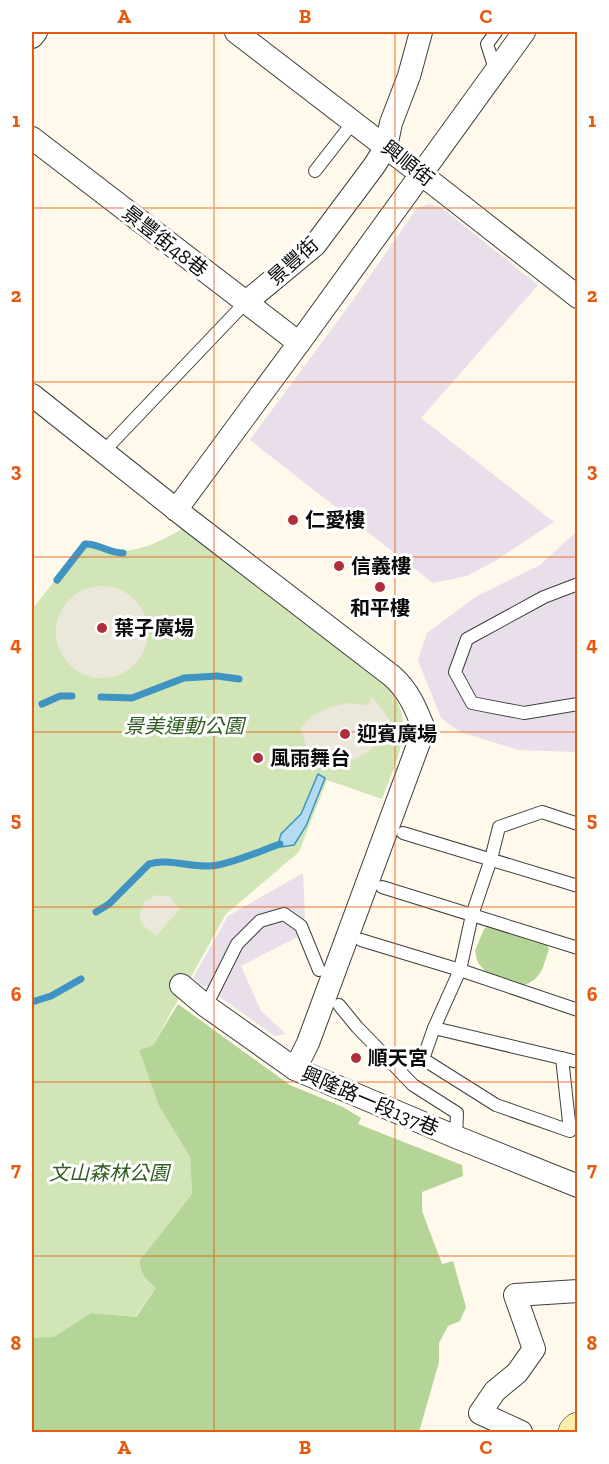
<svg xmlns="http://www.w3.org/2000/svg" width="609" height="1464" font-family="'Zilla Slab','Noto Sans TC',serif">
  <rect width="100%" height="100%" fill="#fef9ea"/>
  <g fill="#e8dfea">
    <path d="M429 204 442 208 538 285 421 418 554 522 495 561 467 576 433 583 250 440 356 296 417 208Z"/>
    <path d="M577 531V752L519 750 460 732 441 718 418 660 427 633 477 596 540 565Z"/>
    <path d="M303 873 305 916 297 937 241 966 261 1011 286 1034 275 1036 193 978 228 916Z"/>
  </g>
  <path fill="#d1e5b7" d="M182 529 385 685C420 721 396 760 382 799L327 780 299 852 226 914 153 1045 139 1050 159 1106 190 1157 192 1194 140 1260C140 1275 145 1280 156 1288L135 1317 91 1313 54 1338H32V605L34 607 85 542C95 543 103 549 113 550 137 554 161 541 182 529Z"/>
  <g fill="#b5d498">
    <path d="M503 923C525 924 540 928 549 949 542 969 543 978 522 986L488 974 478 963 475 951 484 929 490 925Z"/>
    <path d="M178 1004 290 1085 343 1107 361 1118 358 1124 462 1165 463 1176 422 1192V1211L442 1264 453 1261 466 1307 460 1321 448 1326 439 1343V1362L419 1432H32V1338L54 1337 91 1313 136 1317 156 1288C145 1279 140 1275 140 1260L192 1194 190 1157 159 1106 139 1050 153 1045Z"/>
  </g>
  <g fill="#ece7db">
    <circle cx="102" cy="632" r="46"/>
    <path d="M372 696 389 719 388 746 380 742 365 754 349 762 329 763 311 760 300 728 312 716 330 707 350 703 368 705Z"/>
    <path d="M157 895 171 897 174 904 180 909 156 936 144 926 140 919V913L145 901Z"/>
  </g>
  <path fill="#b3dcf1" stroke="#3f94c3" stroke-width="1.5" d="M318 774 325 778 306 826 294 845 281 847 279 841 281 834 301 814Z"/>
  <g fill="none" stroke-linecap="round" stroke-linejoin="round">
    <g stroke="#3f94c3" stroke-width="7">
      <path d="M57 580 85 544C97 543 109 553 123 553"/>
      <path d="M101 697 132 698 184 678 217 676 239 679"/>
      <path d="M42 704 60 696H72"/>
      <path d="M96 912 109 904 149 864C170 857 195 870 218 865 239 861 260 851 280 844"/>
      <path d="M32 1002 51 996 81 979"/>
    </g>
    <defs>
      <g id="lane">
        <path d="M496 72 487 44 496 32"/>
        <path d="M315 171 354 121"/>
        <path d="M104 451 245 303"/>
        <path d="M578 584 544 597 467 639 455 672 472 703 524 713 578 704"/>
        <path d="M578 824 542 812 499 827 491 859 472 915 460 970 434 1028 578 1062"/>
        <path d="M403 833 578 886"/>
        <path d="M382 887 578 948"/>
        <path d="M361 940 460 970 578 1010"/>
        <path d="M339 1005 357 1027 413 1085 457 1113 456 1137"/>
        <path d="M206 1006 237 944 260 921 284 914 301 926 319 970"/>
        <path d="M434 1028 423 1059 496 1105 570 1131 562 1058"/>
      </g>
      <g id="street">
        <path d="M236 32 439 188 578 297"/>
        <path d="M32 37 36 32"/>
        <path d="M32 138 299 343"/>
        <path d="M245 303 315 245 374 166 386 147 391 123 409 76 421 32"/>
        <path d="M32 395 188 519 392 676C409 691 416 709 424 729L308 1043 295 1069"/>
        <path d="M176 510 299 343 524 32"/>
        <path d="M181 985 206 1006 295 1069 456 1137 578 1186"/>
        <path d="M521 1432 480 1413 495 1391 517 1373 534 1349 515 1295 578 1291"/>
      </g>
      <path id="secondary" d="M575 1432 578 1429"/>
    </defs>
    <use href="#lane" stroke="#3e3e3e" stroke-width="14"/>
    <use href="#street" stroke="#3e3e3e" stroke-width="24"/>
    <use href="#secondary" stroke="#2d2d2d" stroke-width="34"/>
    <use href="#lane" stroke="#fff" stroke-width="12"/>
    <use href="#street" stroke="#fff" stroke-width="22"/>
    <use href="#secondary" stroke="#f9edaa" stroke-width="33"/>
  </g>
  <path fill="none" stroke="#e8590c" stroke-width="1.5" stroke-opacity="0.55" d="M214 32V1432M395 32V1432M32 208H578M32 382H578M32 557H578M32 732H578M32 907H578M32 1082H578M32 1256H578"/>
  <g fill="#b02e39" stroke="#fff" stroke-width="2">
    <circle cx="293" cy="520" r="6"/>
    <circle cx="339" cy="566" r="6"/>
    <circle cx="380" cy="587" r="6"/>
    <circle cx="102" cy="628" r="6"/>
    <circle cx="345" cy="734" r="6"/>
    <circle cx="258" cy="758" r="6"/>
    <circle cx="356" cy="1058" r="6"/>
  </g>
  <g text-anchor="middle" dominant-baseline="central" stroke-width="6" stroke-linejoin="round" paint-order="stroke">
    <g font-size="20" fill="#0b0b0b" stroke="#fff">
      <text transform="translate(408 163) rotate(38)">興順街</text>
      <text transform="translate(165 241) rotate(38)">景豐街48巷</text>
      <text transform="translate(293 261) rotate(-42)">景豐街</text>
      <text transform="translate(370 1101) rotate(23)">興隆路一段137巷</text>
    </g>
    <g font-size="20" font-weight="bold" fill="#0b0b0b" stroke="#fff" text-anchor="start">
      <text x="305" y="520">仁愛樓</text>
      <text x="351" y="566">信義樓</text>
      <text x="380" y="608" text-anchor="middle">和平樓</text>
      <text x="114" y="628">葉子廣場</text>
      <text x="357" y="734">迎賓廣場</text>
      <text x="270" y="758">風雨舞台</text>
      <text x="368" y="1058">順天宮</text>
    </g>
    <g font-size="20" font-style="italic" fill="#305d21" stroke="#fff">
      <text x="184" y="726">景美運動公園</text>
      <text x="109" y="1173">文山森林公園</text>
    </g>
  </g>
  <rect width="609" height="1464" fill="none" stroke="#ffffff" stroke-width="66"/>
  <rect x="33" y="33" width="543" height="1398" fill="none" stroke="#e8590c" stroke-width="2"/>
  <g font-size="20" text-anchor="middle" font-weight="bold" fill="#e8590c">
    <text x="124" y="23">A</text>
    <text x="305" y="23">B</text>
    <text x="486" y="23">C</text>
    <text x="16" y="127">1</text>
    <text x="592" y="127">1</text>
    <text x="16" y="302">2</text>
    <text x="592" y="302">2</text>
    <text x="16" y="477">3</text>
    <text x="592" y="477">3</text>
    <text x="16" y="651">4</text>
    <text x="592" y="651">4</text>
    <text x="16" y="826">5</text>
    <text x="592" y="826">5</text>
    <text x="16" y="1001">6</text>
    <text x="592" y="1001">6</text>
    <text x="16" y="1176">7</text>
    <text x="592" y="1176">7</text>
    <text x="16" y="1350">8</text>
    <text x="592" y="1350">8</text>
    <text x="124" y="1454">A</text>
    <text x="305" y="1454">B</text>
    <text x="486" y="1454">C</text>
  </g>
</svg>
